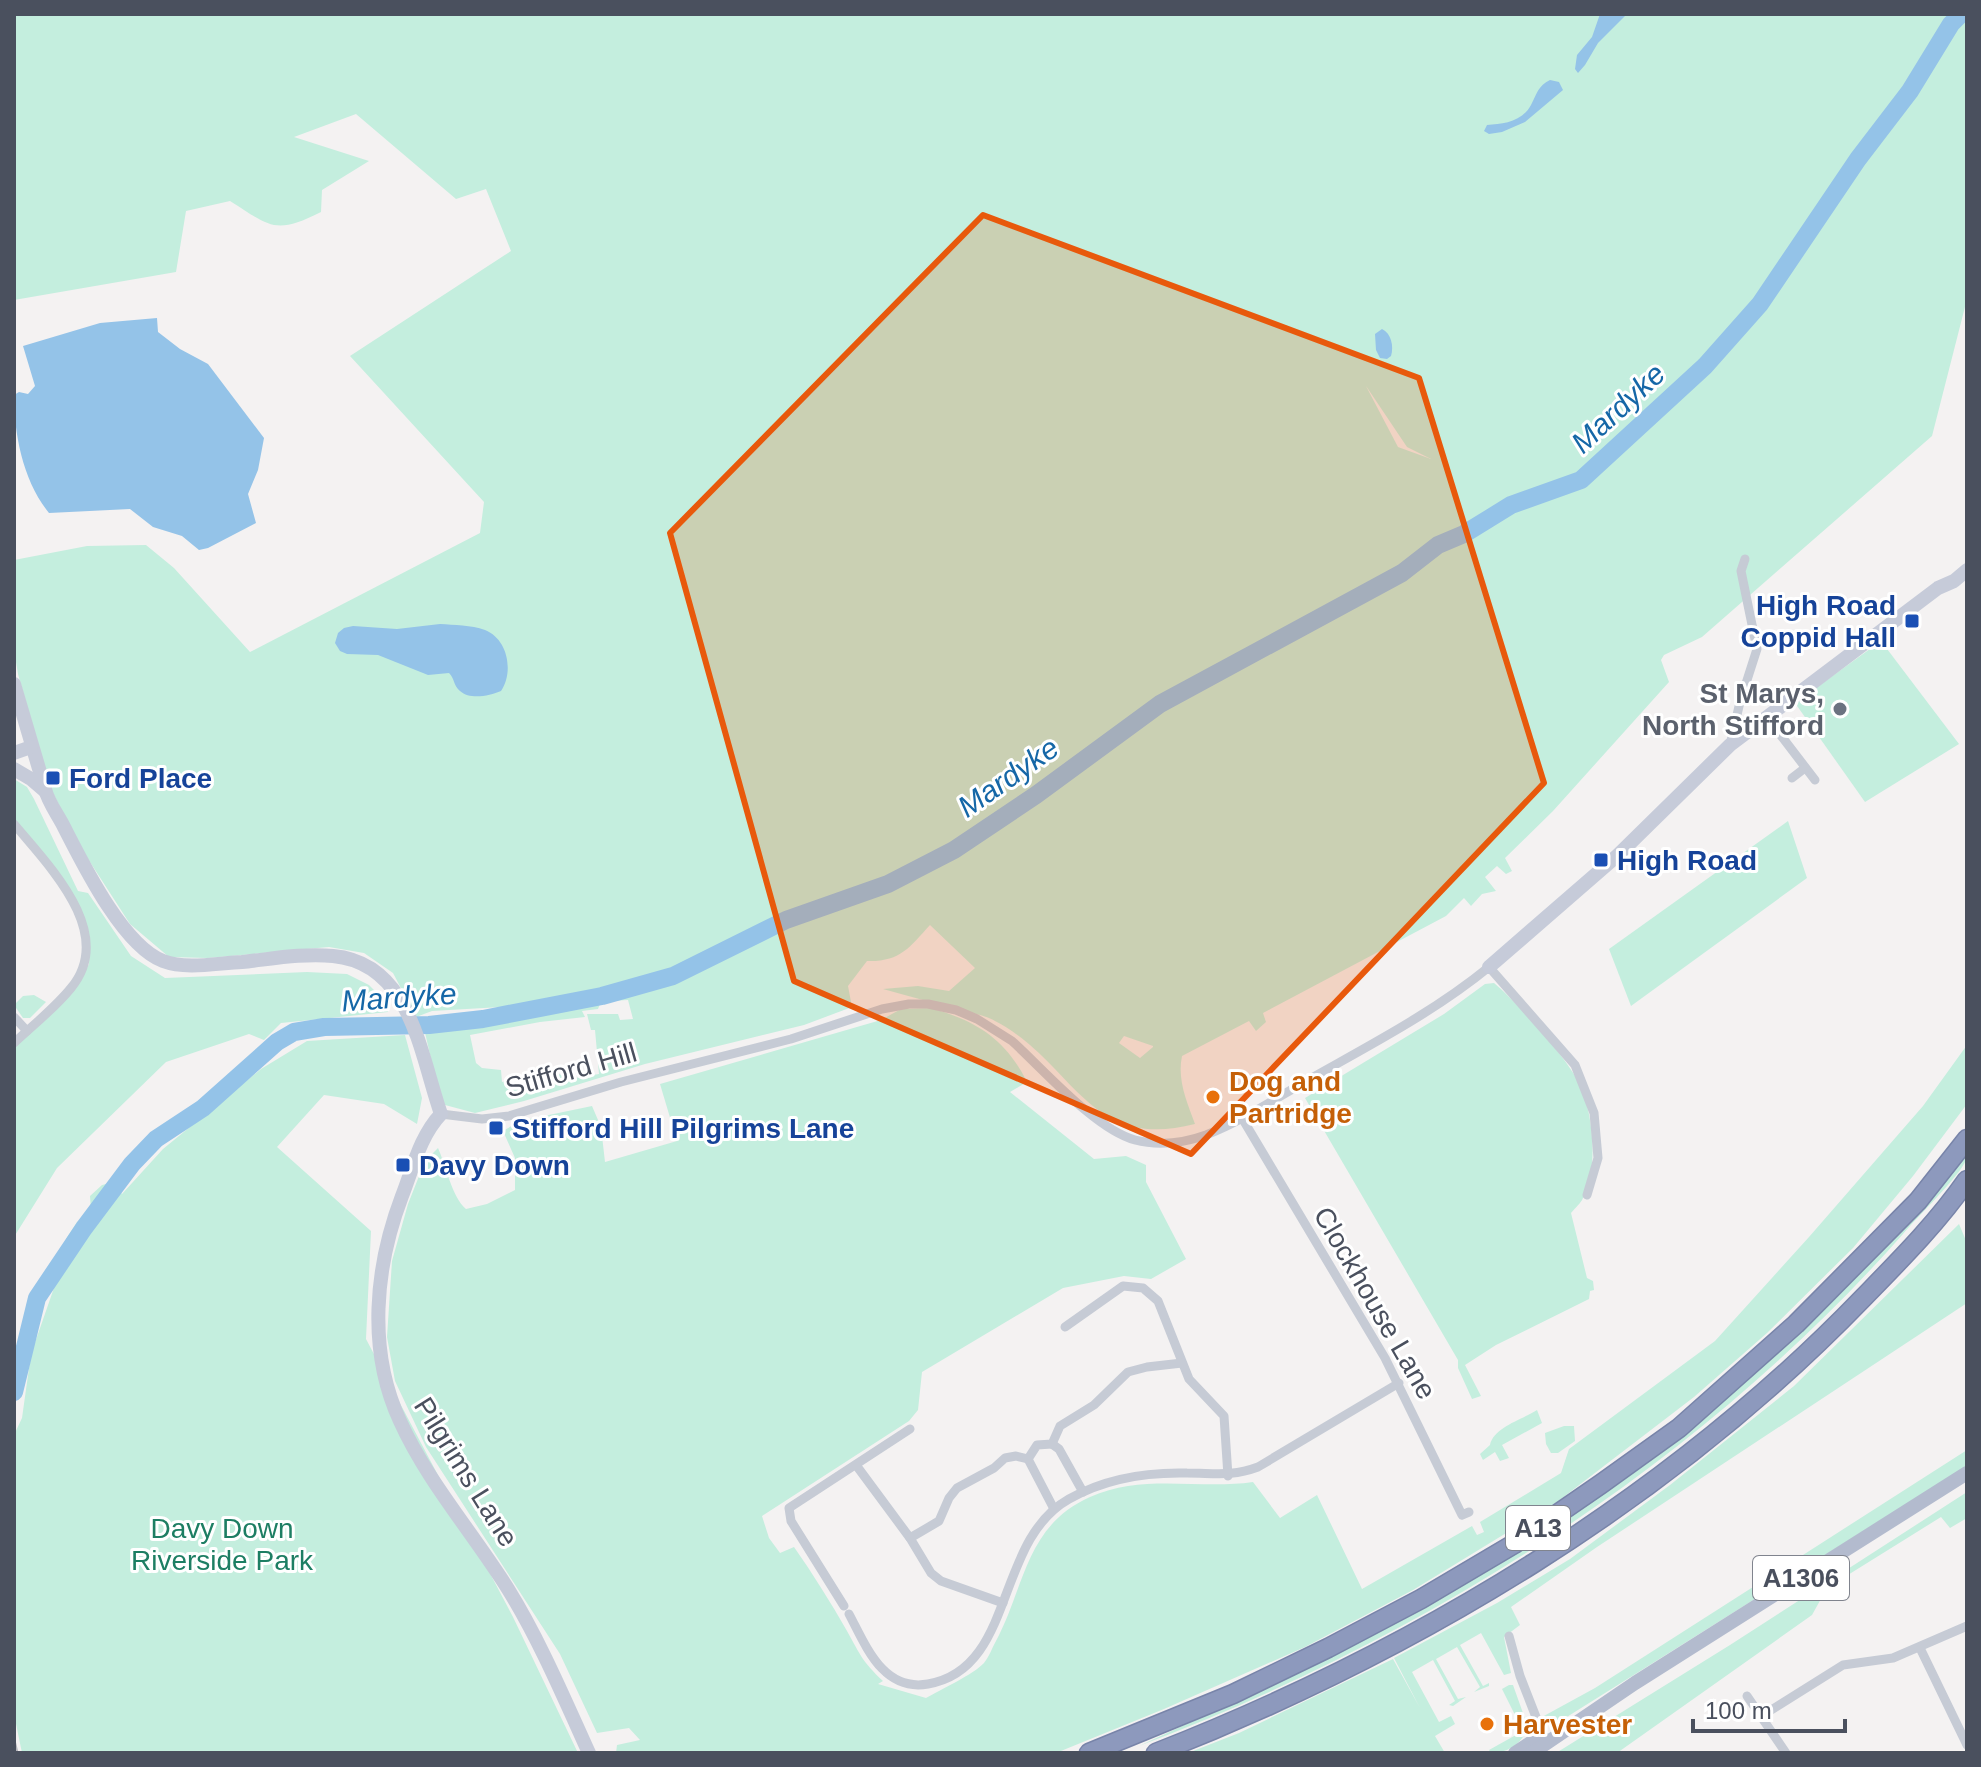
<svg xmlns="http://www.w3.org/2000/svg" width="1981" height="1767" font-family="Helvetica,sans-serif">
  <rect width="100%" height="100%" fill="#f4f2f2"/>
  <g fill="#c4eede" fill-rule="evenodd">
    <path d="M14 14H1967V299L1932 436 1702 637 1664 655 1661 660 1669 682 1553 811 1505 858 1512 871 1506 874 1497 866 1485 877 1496 891 1482 894 1471 906 1464 898 1446 916 1263 1013 1266 1022 1256 1031 1249 1021 1182 1056C1177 1080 1187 1102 1195 1124 1087 1152 1074 1062 995 1021 985 1015 971 1013 960 1010 934 1003 908 996 883 989L918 986 949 991 975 968 930 925C909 948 900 962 867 961L848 986 852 1007 804 1025 645 1064 524 1101 475 1113 445 1105 436 1081 424 1028C483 1022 541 1007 600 1004L598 1009 582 1011 585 1017 540 1022 470 1035 476 1063 482 1068 501 1070 502 1082 509 1080 525 1092 530 1084 551 1085V1077L559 1074 569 1079 599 1074 595 1030H591L587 1014H618L620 1020 633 1019 628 1000 432 1011 416 1017 393 973 364 953 329 947 208 958 169 957 130 924 79 845 51 789 18 674 14 650V560L87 546 146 545 174 568 250 652 480 533 484 502 350 356 511 251 486 189 456 199 356 114 294 137 369 161 322 190 321 212C275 235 271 227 230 201L186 211 176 272 14 300ZM1366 386 1407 447 1431 459 1398 447ZM1124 1036 1153 1046V1047L1140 1058 1119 1043Z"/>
    <path d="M1881 641 1959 744 1865 802 1795 703Z"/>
    <path d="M14 779 27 787 34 799 78 891 88 893 131 956 165 978 307 972 347 974 369 985 383 999 388 1012 281 1023 264 1040 249 1034 166 1062 57 1168 14 1237V1044L79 983 89 964 90 941 84 917 14 821Z"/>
    <path d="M1788 821 1807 878 1631 1006 1609 949Z"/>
    <path d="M1494 983C1516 1001 1567 1058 1579 1083 1593 1111 1599 1169 1583 1198 1581 1203 1575 1208 1571 1213L1587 1278 1593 1281 1594 1290 1590 1291 1589 1299 1496 1345 1465 1365 1481 1396 1472 1399 1458 1368V1360L1305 1098 1444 1014 1485 984Z"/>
    <path d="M34 995 46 1002 30 1018H23L14 1005 23 996Z"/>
    <path d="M930 1008C975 1020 1006 1039 1027 1082L1010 1092 1094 1159 1126 1156 1146 1165V1182L1186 1259 1151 1279 1124 1276 1063 1288 922 1372 918 1410 909 1421 762 1516 769 1538 780 1553 794 1547C813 1574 831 1603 847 1631 861 1656 862 1661 883 1681L878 1684 926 1698C940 1690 974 1674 984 1663 989 1657 992 1648 996 1641 1025 1587 1025 1526 1090 1497 1143 1473 1199 1490 1253 1482L1280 1518 1317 1495 1362 1589 1472 1526 1477 1535 1484 1532 1480 1522 1561 1473 1569 1449 1715 1341 1809 1237 1923 1106 1967 1045V1104L1913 1176 1853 1248 1767 1333 1694 1397 1557 1502 1413 1590 1305 1647 1164 1709 1056 1753H616L617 1745 640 1740 629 1728 597 1733 560 1654 426 1447 395 1381 387 1337 392 1261 408 1204 425 1161 438 1148C446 1166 452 1197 466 1209L487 1204 515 1190V1158L503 1131 520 1121 592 1106 601 1127 605 1162 677 1141 660 1084 881 1020 901 1009Z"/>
    <path d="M405 1035 422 1098 417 1124 384 1104 324 1095 277 1147 371 1231 366 1339 513 1617 578 1753H22L14 1714V1435L22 1418 31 1354 55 1285 69 1261 66 1239 77 1222 85 1217 92 1224 90 1196 102 1185 114 1182 122 1194 163 1149 261 1069 307 1041Z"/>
    <path d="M1967 1148C1967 1151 1967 1158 1966 1160 1960 1176 1916 1218 1903 1234 1698 1466 1427 1637 1139 1746L1295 1674 1400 1621 1526 1547 1621 1480Z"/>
    <path d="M1959 1224 1967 1243V1303L1597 1547 1511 1607 1520 1625 1504 1637 1511 1673 1504 1675 1481 1633 1460 1645 1483 1686 1489 1683V1686L1474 1692 1480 1687 1457 1647 1436 1659 1458 1699 1466 1697 1453 1706 1449 1705 1455 1701 1433 1660 1412 1672 1439 1722 1451 1716 1455 1724 1435 1736 1445 1753H1188L1239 1733 1393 1659 1420 1708 1394 1658 1497 1603 1570 1559 1670 1485 1794 1386Z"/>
    <path d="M1537 1410 1542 1423 1502 1445 1509 1458 1500 1461 1495 1452 1483 1460 1480 1454 1490 1445C1494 1427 1522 1420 1537 1410Z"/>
    <path d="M1564 1426H1574L1575 1441 1558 1453H1551L1546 1444 1545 1433Z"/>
    <path d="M1967 1450V1466L1562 1720 1550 1723 1542 1717 1595 1688Z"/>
    <path d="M1967 1492V1518L1950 1528 1941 1517 1827 1588 1812 1615 1617 1753H1556L1730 1645Z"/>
    <path d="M1509 1685H1513L1528 1727C1522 1744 1508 1753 1491 1753L1489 1750 1523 1731 1502 1689Z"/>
  </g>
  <g fill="#94c3e8">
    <path d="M1600 14H1627L1598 43 1585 65 1578 73 1575 69 1577 55 1592 37Z"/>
    <path d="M1550 80 1559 82 1563 90 1525 122 1502 132 1489 134 1484 131 1487 125C1503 124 1522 122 1531 105 1537 93 1538 86 1550 80Z"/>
    <path d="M157 318 158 332 180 349 208 364 264 438 258 470 248 494 256 523 208 548 199 550 182 536 153 527 130 509 49 513C23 481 14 434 14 395L19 392 28 394 35 386 23 346 100 323Z"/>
    <path d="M1382 329C1391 333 1394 346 1391 356L1387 359 1380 358 1376 350 1375 334Z"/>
    <path d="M440 624C454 625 471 625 485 630 508 639 514 672 501 691 489 696 470 700 460 691 453 685 455 679 449 673L428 675 378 655 347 654 340 651 335 643 338 633 344 628 353 626 397 629Z"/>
  </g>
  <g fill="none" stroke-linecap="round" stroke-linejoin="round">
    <path stroke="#94c3e8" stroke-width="18" d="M14 1392 37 1298 84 1228 132 1164 156 1139 203 1108 277 1042 294 1032 324 1027 429 1025 483 1019 602 996 673 976 786 920 888 884 954 850 1036 795 1160 704 1402 573 1438 545 1464 534 1511 505 1581 480 1705 366 1760 304 1858 159 1910 91 1951 24 1961 14"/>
    <defs>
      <g id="highway">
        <path d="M1089 1753 1233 1694 1328 1648 1421 1599 1514 1544 1601 1484 1679 1428 1796 1324 1918 1201 1967 1139"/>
        <path d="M1156 1753C1416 1651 1668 1500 1863 1298 1900 1260 1937 1223 1967 1180"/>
      </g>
    </defs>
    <use href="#highway" stroke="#7884a9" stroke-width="21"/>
    <g stroke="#c6cbd5" stroke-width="9">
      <path d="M1766 716 1815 780"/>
      <path d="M1730 745 1740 702 1757 649 1741 571 1745 559"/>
      <path d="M1792 778 1805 768"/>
      <path d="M14 824C48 865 117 933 71 988 55 1008 33 1025 14 1043"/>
      <path d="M14 1017 27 1031"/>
      <path d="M441 1114 482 1119 509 1116 621 1082 791 1039 882 1009 909 1004H928L956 1010 977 1019 1012 1041C1043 1069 1095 1129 1135 1140 1158 1146 1184 1143 1206 1135 1242 1121 1275 1099 1308 1080 1370 1045 1434 1012 1489 967L1575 1065 1594 1113 1598 1158 1587 1195"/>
      <path d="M1242 1118 1385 1358 1462 1515 1469 1512"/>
      <path d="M1065 1327 1123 1286 1143 1288 1158 1301 1189 1379 1224 1416 1228 1476"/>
      <path d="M1052 1444 1059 1449 1083 1492"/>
      <path d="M1028 1459 1054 1509"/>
      <path d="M856 1465 910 1538 931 1573 941 1581 1003 1603"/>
      <path d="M910 1538 939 1521 949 1498 957 1488 994 1468 1005 1458 1016 1456 1028 1459 1037 1445 1052 1444 1060 1426 1094 1405 1128 1372 1147 1367 1182 1363"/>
      <path d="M844 1606 791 1521 789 1508 910 1429"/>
      <path d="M849 1614C866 1646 883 1692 928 1684 1016 1669 994 1541 1069 1499 1106 1478 1145 1472 1187 1473 1215 1473 1231 1477 1258 1467L1399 1383"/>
      <path d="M1509 1636 1520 1676 1543 1735"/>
      <path d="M1920 1648 1967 1745"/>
      <path d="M1747 1696 1786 1753"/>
      <path d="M1760 1717 1843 1665 1893 1658 1967 1626"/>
    </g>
    <g stroke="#c6cbd9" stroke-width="14">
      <path d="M14 684C24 719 35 754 45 789 48 802 58 815 64 827 83 864 123 946 163 961 187 970 217 963 242 962 271 959 303 953 333 956 411 963 420 1054 441 1114 420 1136 413 1168 402 1196 375 1267 367 1350 400 1421 427 1481 473 1533 508 1589 540 1641 564 1698 589 1753"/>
      <path d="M14 753 31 747"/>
      <path d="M14 769 31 779 45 791"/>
      <path d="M1489 967 1618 855 1730 745 1938 588 1954 581 1967 570"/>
    </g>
    <g stroke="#b3bbce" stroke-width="14">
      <path d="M1515 1753 1541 1736"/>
      <path d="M1532 1753 1635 1683 1967 1473"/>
    </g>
    <use href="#highway" stroke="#8d99bd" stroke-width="18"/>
    <path stroke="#b4b5bb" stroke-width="3" d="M14 1740 17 1753"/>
  </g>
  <path fill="#e8590c" fill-opacity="0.2" stroke="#e8590c" stroke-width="6" stroke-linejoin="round" d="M983 215 1419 378 1544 783 1191 1154 794 981 670 533Z"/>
  <g fill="#1a4fb4" stroke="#fff" stroke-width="3">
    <rect x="1904" y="613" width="16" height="16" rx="4"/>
    <rect x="45" y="770" width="16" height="16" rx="4"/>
    <rect x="1593" y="852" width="16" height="16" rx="4"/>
    <rect x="488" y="1120" width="16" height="16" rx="4"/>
    <rect x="395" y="1157" width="16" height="16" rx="4"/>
  </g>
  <circle fill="#6b7280" stroke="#fff" stroke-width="3" cx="1840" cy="709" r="8"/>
  <g fill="#e8710a" stroke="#fff" stroke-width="3">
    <circle cx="1213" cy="1097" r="8"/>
    <circle cx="1487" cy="1724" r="8"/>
  </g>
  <g text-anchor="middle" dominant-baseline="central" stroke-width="6" stroke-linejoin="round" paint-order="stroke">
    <g fill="#fff" stroke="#80848e" stroke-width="2">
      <rect x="1506" y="1506" width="64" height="44" rx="6"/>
      <rect x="1753" y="1556" width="96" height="44" rx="6"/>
    </g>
    <g font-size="26" font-weight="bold" fill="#4a505e">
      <text x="1538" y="1528">A13</text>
      <text x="1801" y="1578">A1306</text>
    </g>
    <g font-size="28" font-weight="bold" fill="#164399" stroke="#fff" text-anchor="start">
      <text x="1896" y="605" text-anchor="end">High Road<tspan x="1896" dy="32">Coppid Hall</tspan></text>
      <text x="69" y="778">Ford Place</text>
      <text x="1617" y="860">High Road</text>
      <text x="512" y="1128">Stifford Hill Pilgrims Lane</text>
      <text x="419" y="1165">Davy Down</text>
    </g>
    <g font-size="28" font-weight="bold" fill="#5b616d" stroke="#fff" text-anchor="end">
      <text x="1824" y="693">St Marys,<tspan x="1824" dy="32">North Stifford</tspan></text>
    </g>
    <g font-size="28" fill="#4a505e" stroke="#fff">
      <text transform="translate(571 1070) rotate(-16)">Stifford Hill</text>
      <text transform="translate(1375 1303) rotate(60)">Clockhouse Lane</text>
      <text transform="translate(466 1472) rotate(58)">Pilgrims Lane</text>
    </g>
    <g font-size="28" font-weight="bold" fill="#c56008" stroke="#fff" text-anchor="start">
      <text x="1229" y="1081">Dog and<tspan x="1229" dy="32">Partridge</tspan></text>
      <text x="1503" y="1724">Harvester</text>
    </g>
    <g font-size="28" fill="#1d7e63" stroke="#fff">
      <text x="222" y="1528">Davy Down<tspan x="222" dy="32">Riverside Park</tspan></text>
    </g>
    <g font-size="30" font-style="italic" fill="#1567a7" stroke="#fff">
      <text transform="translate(1618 408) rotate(-43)">Mardyke</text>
      <text transform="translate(1008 777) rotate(-35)">Mardyke</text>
      <text transform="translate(399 997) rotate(-4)">Mardyke</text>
    </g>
  </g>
  <rect width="1981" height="1767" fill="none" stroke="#4a505e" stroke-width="32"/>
  <path d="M1693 1719v12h152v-12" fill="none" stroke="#4a505e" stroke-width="4"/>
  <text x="1705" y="1719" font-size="24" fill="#4a505e" stroke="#ffffff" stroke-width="6" paint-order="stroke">100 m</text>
</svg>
